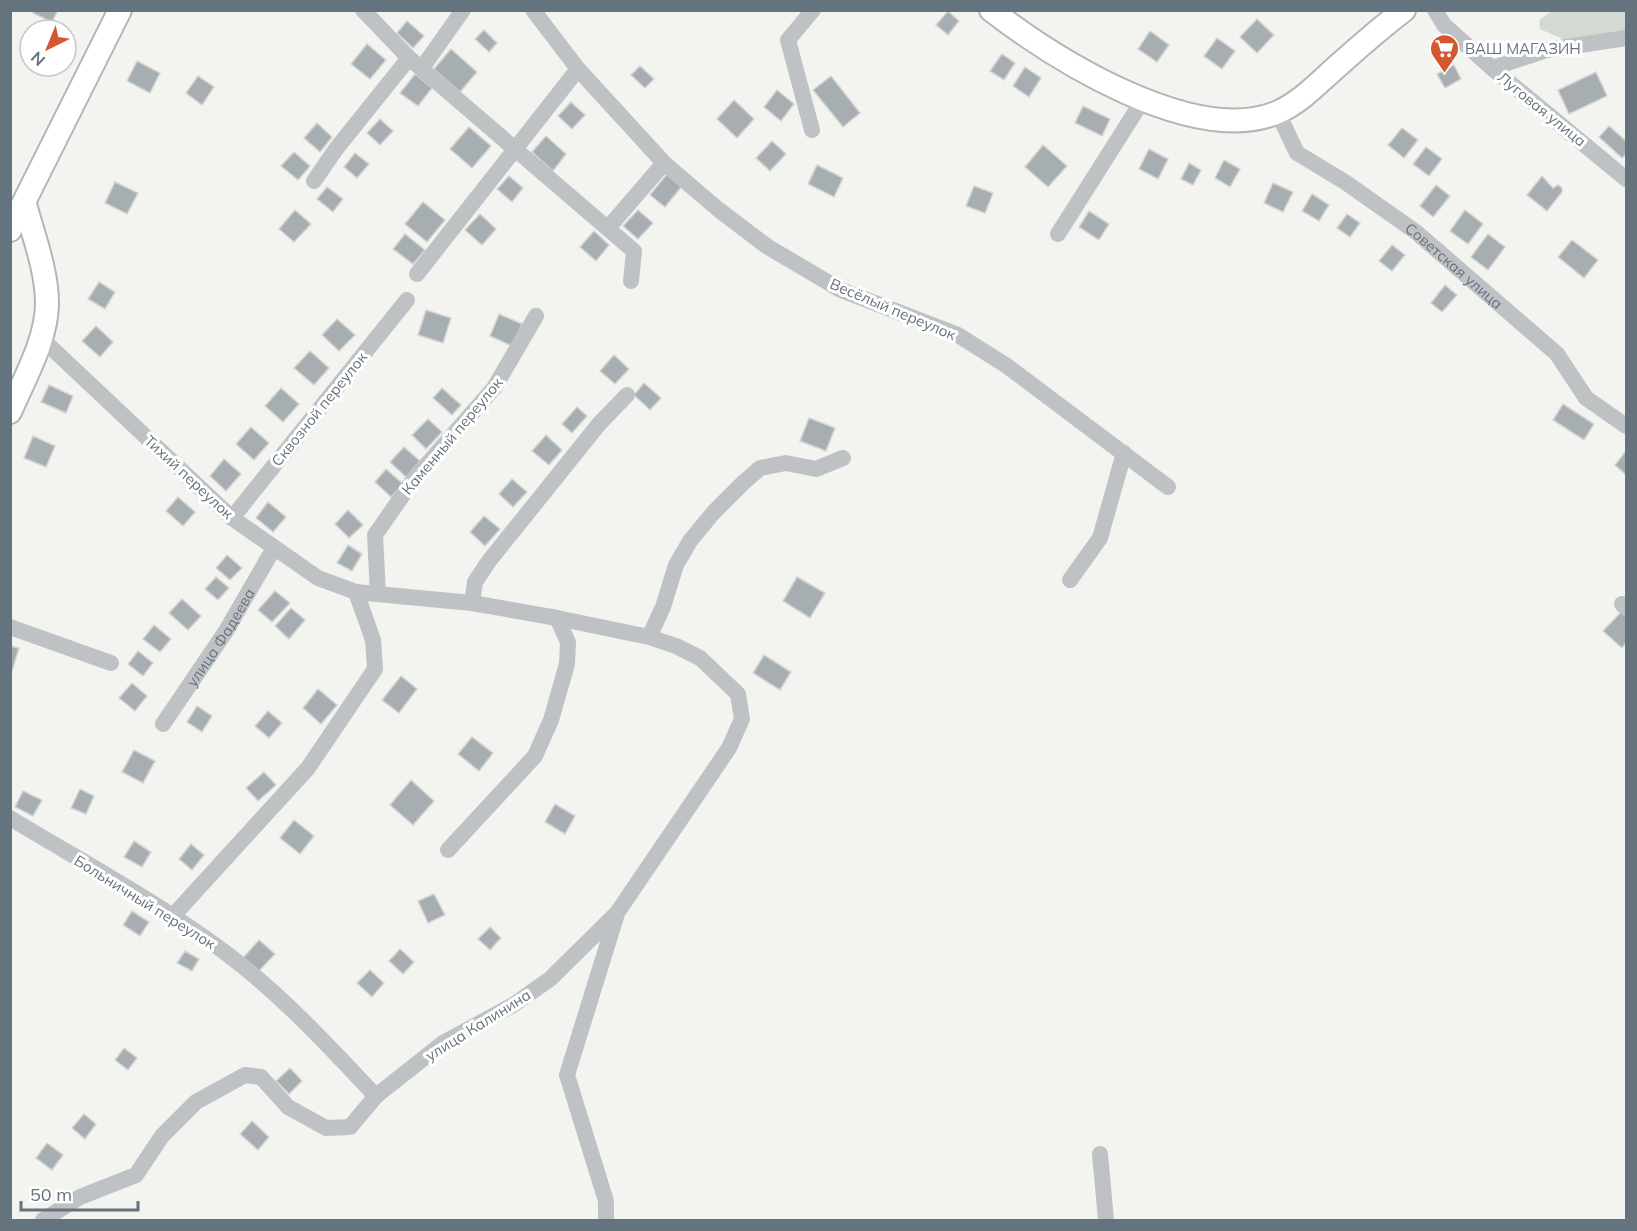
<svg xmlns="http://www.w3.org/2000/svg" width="1637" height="1231" font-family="Mulish,sans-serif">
  <rect width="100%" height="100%" fill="#f3f3f0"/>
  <path fill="#d4dad1" d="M1552 11H1626V32L1567 41 1540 29 1539 20Z"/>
  <g fill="#a7aeb2" stroke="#d4d4d2" stroke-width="1.5">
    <path d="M34 10H58L52 22 33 13Z"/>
    <path d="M948 11 959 21 948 35 936 25Z"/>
    <path d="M1257 19 1274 35 1257 53 1240 37Z"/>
    <path d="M407 21 424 36 413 48 397 33Z"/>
    <path d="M484 30 497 43 489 52 475 39Z"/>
    <path d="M1150 31 1169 45 1157 62 1138 49Z"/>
    <path d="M1217 38 1235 51 1222 69 1204 56Z"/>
    <path d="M367 44 386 60 370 79 351 64Z"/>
    <path d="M451 49 477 72 460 92 434 69Z"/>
    <path d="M1002 54 1015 63 1004 80 990 71Z"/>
    <path d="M137 61 160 73 150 93 127 81Z"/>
    <path d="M1454 65 1461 79 1445 88 1437 74Z"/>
    <path d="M640 66 654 79 645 88 631 75Z"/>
    <path d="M1025 67 1041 78 1029 97 1013 86Z"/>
    <path d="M1596 72 1607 96 1569 114 1558 90Z"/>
    <path d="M415 74 432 88 418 106 400 93Z"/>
    <path d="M198 76 214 87 202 105 186 93Z"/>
    <path d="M831 76 860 113 843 127 813 90Z"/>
    <path d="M777 90 794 104 781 121 764 107Z"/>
    <path d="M734 100 754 119 737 138 717 119Z"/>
    <path d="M571 102 585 115 572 129 558 116Z"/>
    <path d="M1083 106 1110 119 1102 136 1075 123Z"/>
    <path d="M380 119 393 131 380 145 367 133Z"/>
    <path d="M317 123 332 137 320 152 304 138Z"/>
    <path d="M1609 126 1626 141V154L1622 158 1599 137Z"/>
    <path d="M469 127 491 146 472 168 450 149Z"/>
    <path d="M1402 128 1418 140 1404 158 1388 145Z"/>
    <path d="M546 136 566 154 553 171 532 152Z"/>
    <path d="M772 141 786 154 770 171 756 158Z"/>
    <path d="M1043 145 1067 166 1048 187 1025 167Z"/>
    <path d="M1426 147 1442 159 1429 176 1413 164Z"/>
    <path d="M1149 149 1168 159 1158 179 1139 169Z"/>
    <path d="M294 152 310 166 298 180 281 166Z"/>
    <path d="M355 153 369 164 357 178 344 167Z"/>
    <path d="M1224 160 1240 169 1230 187 1215 178Z"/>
    <path d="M1189 163 1201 170 1193 185 1181 179Z"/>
    <path d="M817 165 843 178 834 197 808 184Z"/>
    <path d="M667 174 682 186 665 207 650 195Z"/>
    <path d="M509 176 523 188 512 202 497 189Z"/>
    <path d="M1542 176 1553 188 1558 185 1562 188V192L1547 211 1527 195Z"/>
    <path d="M115 182 138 193 127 214 105 203Z"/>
    <path d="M1273 183 1293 192 1283 212 1264 203Z"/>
    <path d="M1436 185 1450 196 1433 217 1420 206Z"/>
    <path d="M974 186 993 193 985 213 966 206Z"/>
    <path d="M327 187 343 199 333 212 317 199Z"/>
    <path d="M1312 194 1329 205 1319 221 1302 211Z"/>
    <path d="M423 202 445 220 427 242 405 224Z"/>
    <path d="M295 210 311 224 294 242 279 229Z"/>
    <path d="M638 210 653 223 638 239 623 226Z"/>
    <path d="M1465 210 1483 224 1468 244 1450 231Z"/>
    <path d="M1089 211 1109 224 1099 240 1079 227Z"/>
    <path d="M480 214 496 229 482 245 465 230Z"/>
    <path d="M1347 214 1360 223 1350 237 1337 228Z"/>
    <path d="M594 231 609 245 596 261 580 247Z"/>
    <path d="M405 234 425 250 413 264 393 249Z"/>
    <path d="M1488 234 1505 247 1488 270 1471 257Z"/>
    <path d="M1572 240 1598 260 1584 278 1558 257Z"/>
    <path d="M1392 245 1405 255 1392 271 1379 261Z"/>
    <path d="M99 282 115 292 105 309 88 299Z"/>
    <path d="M1445 285 1457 295 1442 312 1431 303Z"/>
    <path d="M426 310 451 318 443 343 418 335Z"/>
    <path d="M499 314 522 324 512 346 490 336Z"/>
    <path d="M337 319 355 335 339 351 322 335Z"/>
    <path d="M96 326 113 342 100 357 82 341Z"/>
    <path d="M310 351 329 368 314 385 294 368Z"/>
    <path d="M614 355 629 369 615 384 600 371Z"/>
    <path d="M644 383 661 398 650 410 634 395Z"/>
    <path d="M49 385 73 396 66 413 41 402Z"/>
    <path d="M281 388 299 404 283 422 265 406Z"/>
    <path d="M442 388 461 405 452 415 433 398Z"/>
    <path d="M1563 404 1594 424 1584 440 1553 420Z"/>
    <path d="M577 407 587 416 572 433 562 424Z"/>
    <path d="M809 418 835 428 826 451 800 441Z"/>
    <path d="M428 419 442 432 426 449 412 435Z"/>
    <path d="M251 427 269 443 254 460 236 444Z"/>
    <path d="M546 435 562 450 549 465 532 451Z"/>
    <path d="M33 436 55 446 46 467 24 458Z"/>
    <path d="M404 447 420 461 406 477 390 462Z"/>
    <path d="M1626 451V475L1615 465Z"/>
    <path d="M224 459 241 474 226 491 210 476Z"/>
    <path d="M386 469 403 484 391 497 375 482Z"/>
    <path d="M512 479 527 492 513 507 499 494Z"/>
    <path d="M178 497 195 512 183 526 166 511Z"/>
    <path d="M268 502 286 517 273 532 256 518Z"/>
    <path d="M348 510 363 525 349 538 335 524Z"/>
    <path d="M484 516 500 529 485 546 470 532Z"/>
    <path d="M348 545 362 554 352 571 337 563Z"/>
    <path d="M227 555 242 568 230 580 216 568Z"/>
    <path d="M216 577 229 588 218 600 205 589Z"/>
    <path d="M797 577 825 593 810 618 783 601Z"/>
    <path d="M275 591 290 603 272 622 258 610Z"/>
    <path d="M182 599 201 616 188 630 169 613Z"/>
    <path d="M291 608 305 620 289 639 275 626Z"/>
    <path d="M1622 611 1626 616V643L1622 648 1603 631Z"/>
    <path d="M154 625 171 639 160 652 143 639Z"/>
    <path d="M10 646 19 648 10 678Z"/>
    <path d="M138 651 153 663 143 676 128 664Z"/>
    <path d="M764 655 791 672 780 690 753 673Z"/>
    <path d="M401 676 417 689 399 713 382 700Z"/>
    <path d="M132 683 147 696 135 711 119 698Z"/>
    <path d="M318 689 337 705 321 724 303 708Z"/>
    <path d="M197 706 212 716 202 732 187 722Z"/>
    <path d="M268 711 282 723 269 738 255 726Z"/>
    <path d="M472 737 493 753 479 771 458 754Z"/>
    <path d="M134 750 155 761 143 783 122 772Z"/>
    <path d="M264 772 276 785 258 801 246 788Z"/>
    <path d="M411 780 434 801 413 825 390 805Z"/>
    <path d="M80 789 94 796 86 814 71 808Z"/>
    <path d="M23 791 42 800 33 816 15 807Z"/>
    <path d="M555 804 575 816 565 834 545 822Z"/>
    <path d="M294 820 314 836 300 854 280 838Z"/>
    <path d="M134 841 151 852 142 867 124 857Z"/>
    <path d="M191 844 204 855 192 870 179 859Z"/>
    <path d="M434 894 445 915 428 923 418 901Z"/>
    <path d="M132 911 149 922 140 936 123 925Z"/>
    <path d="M490 927 501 938 490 950 478 939Z"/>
    <path d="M259 940 275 954 258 972 243 958Z"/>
    <path d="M400 949 414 962 403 974 389 961Z"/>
    <path d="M185 951 199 959 192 971 177 963Z"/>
    <path d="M370 970 384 983 372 997 357 983Z"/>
    <path d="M124 1048 137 1058 128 1070 115 1060Z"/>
    <path d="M290 1068 302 1081 289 1094 276 1081Z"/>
    <path d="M84 1114 96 1124 85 1139 72 1128Z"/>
    <path d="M252 1121 269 1137 258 1150 240 1134Z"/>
    <path d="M47 1143 63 1155 52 1170 36 1158Z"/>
  </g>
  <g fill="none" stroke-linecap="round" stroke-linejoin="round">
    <defs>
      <g id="secondary">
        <path d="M991 10C1056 60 1193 146 1276 113 1301 103 1321 80 1341 63 1361 45 1382 27 1404 10"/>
        <path d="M10 230 120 10"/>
        <path d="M10 412C24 379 47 340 47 303 47 270 33 235 25 204"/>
      </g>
    </defs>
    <use href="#secondary" stroke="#b1b6b9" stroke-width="26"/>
    <g stroke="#bfc2c5" stroke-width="16">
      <path d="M363 10 409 58 634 251 631 281"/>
      <path d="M533 10 578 69 664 163 719 210 768 247 841 290 958 335 1007 366 1168 487"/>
      <path d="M1435 10 1444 25 1492 68 1626 179"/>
      <path d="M422 68 463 10"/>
      <path d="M1492 68 1547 50 1626 38"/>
      <path id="s1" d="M1278 113 1297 153 1345 182 1416 232 1557 354 1586 398 1626 426"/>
      <path d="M812 130 788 40 813 10"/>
      <path d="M314 181 336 149 409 58"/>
      <path d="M608 228 664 163"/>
      <path d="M1058 234 1143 100"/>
      <path d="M417 274 578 69"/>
      <path d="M41 338 232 518 318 578 356 592 472 603 557 618 649 637 676 646 700 658 738 694 742 719 729 748 617 913 550 979 513 1005 443 1043 376 1096 350 1127 326 1128 288 1107 261 1077 245 1075 196 1102 162 1136 136 1175 80 1197 43 1220"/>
      <path d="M232 518 407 300"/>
      <path d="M1070 580 1100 538 1124 453"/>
      <path d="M378 594 375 535 414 479 494 388 536 316"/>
      <path d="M472 603 475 582 489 561 599 424 627 395"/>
      <path d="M1622 604 1626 608"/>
      <path d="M10 627 111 663"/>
      <path d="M649 637 663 607 676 565 690 541 713 513 743 483 760 468 786 463 816 469 843 458"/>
      <path id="s2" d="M163 724 226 631 274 548"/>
      <path d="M10 818C89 866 173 910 245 968 293 1007 334 1052 376 1096"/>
      <path d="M448 850 535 756 551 720 567 664 568 642 557 618"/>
      <path d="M172 917 308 768 375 669 373 640 356 592"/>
      <path d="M1100 1154 1106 1220"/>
      <path d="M606 1220V1201L567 1075 616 917"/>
    </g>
    <use href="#secondary" stroke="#fff" stroke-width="22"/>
  </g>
  <defs>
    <symbol id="supermarket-pin" viewBox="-11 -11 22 30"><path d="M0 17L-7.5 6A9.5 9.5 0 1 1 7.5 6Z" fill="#d4572f" stroke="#fff"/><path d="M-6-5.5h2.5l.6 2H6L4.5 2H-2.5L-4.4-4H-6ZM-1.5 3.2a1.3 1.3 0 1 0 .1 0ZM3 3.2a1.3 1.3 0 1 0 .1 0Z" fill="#fff"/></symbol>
  </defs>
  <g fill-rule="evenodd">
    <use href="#supermarket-pin" x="1428" y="32" width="33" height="45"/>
  </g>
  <g text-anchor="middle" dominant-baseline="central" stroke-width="6" stroke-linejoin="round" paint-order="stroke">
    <g font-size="15" fill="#65737e" stroke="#fff" text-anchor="start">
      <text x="1465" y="48">ВАШ МАГАЗИН</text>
    </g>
    <g font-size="15" fill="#65737e" stroke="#fff">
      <text transform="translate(1542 109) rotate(39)">Луговая улица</text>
      <text stroke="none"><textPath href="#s1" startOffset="238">Советская улица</textPath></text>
      <text transform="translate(893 309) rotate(23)">Весёлый переулок</text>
      <text transform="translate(319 409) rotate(-51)">Сквозной переулок</text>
      <text transform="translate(452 436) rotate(-50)">Каменный переулок</text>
      <text transform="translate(189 477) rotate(43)">Тихий переулок</text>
      <text stroke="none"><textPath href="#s2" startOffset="104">улица Фадеева</textPath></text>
      <text transform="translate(145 902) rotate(32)">Больничный переулок</text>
      <text transform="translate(478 1025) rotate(-32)">улица Калинина</text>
    </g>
  </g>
  <rect width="1637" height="1231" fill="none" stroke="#65737e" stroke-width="24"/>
  <g transform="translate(48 48) rotate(223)"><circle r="28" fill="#ffffff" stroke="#c1c7cb" stroke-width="1.5"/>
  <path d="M0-4.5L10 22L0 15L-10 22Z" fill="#d4572f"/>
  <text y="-9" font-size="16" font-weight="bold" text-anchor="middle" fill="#65737e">N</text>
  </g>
  <path d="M21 1201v9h117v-9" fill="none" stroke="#65737e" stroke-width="3"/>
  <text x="30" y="1201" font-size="18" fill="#65737e" stroke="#ffffff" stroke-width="4.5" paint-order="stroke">50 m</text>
</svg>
